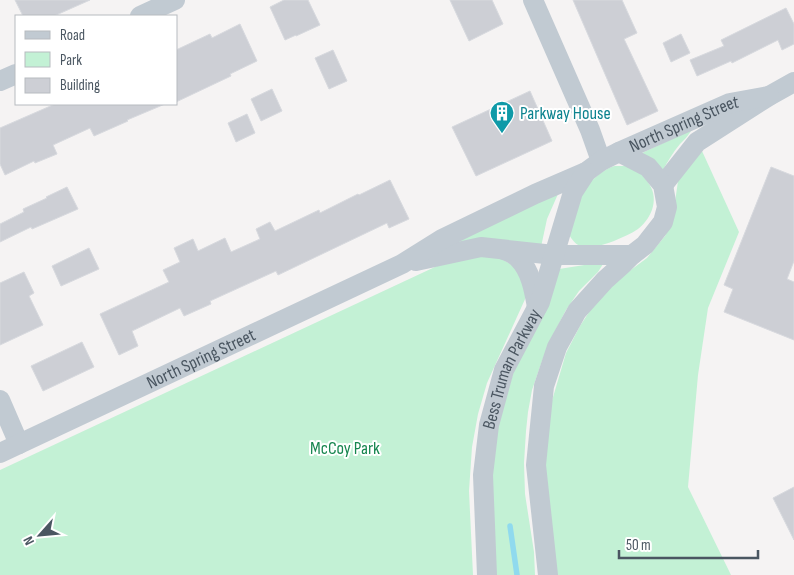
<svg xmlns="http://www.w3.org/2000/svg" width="794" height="575" font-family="'Sofia Sans Condensed',sans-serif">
  <rect width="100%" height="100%" fill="#f5f3f3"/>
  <g fill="#c3f1d5">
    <path d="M689 131H691C688 136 684 140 680 144 673 152 668 161 663 170L642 153Z"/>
    <path d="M702 151 739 232 708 308 698 375 688 487 731 575H556L544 466 551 404 566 353 580 326 595 303 612 284 647 258 665 236 669 228 673 217 676 195 678 181Z"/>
    <path d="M615 166C635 166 635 166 647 181 660 197 653 217 638 229 631 234 622 237 614 241 605 244 590 250 580 246 575 244 572 239 569 235 572 225 575 206 579 197 584 186 603 168 615 166Z"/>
    <path d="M558 194 547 219 541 247 457 243V237Z"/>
    <path d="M481 256 498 257 519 269 526 297 487 383 478 414 472 447 469 491 473 575H0V470L437 266Z"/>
    <path d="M597 263 603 264 598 272 579 291 566 310 551 339 542 361 532 390 528 412 526 431 524 463 525 494 534 552 535 575H493L490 491 494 438 515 367 559 269Z"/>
  </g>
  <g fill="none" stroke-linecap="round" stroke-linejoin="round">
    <path stroke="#90daee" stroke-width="5.5" d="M510 526 517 575"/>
  </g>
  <g fill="#cdcfd5" stroke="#d7d9de">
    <path d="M15 0H90L54 16H23Z"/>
    <path d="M284 0H308L320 25 296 36V35L285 40 270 7Z"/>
    <path d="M450 0H492L503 24 469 41Z"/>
    <path d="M573 0H622L637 33 624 39 658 111 627 125Z"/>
    <path d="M786 8 794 24V44L782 50 778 40 732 63 731 61 697 76 690 60 724 46 721 40Z"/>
    <path d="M240 24 257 61 230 74 231 76 176 102V50L210 34 212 38Z"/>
    <path d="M681 34 690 53 671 62 663 43Z"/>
    <path d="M333 50 347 81 329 89 315 58Z"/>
    <path d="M272 89 282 111 261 121 251 99Z"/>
    <path d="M530 91 552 141 476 176 452 127Z"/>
    <path d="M55 104H165L127 120 128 121 94 136 90 128 53 145 57 154 35 163 34 161 5 175 0 164V128Z"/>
    <path d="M247 114 255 133 236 142 228 123Z"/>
    <path d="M771 167 794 176V261L787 279 794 282V340L724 312 733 289 724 285Z"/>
    <path d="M390 180 409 219 389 228 387 223 278 275 276 271 210 301 211 304 184 316 180 308 132 331 138 346 119 355 100 314 169 282 163 270 180 262 174 248 193 239 198 251 225 238 231 252 260 239 256 229 270 222 275 231 319 210 320 213 358 194 359 195Z"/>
    <path d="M67 187 78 209 32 229 31 227 0 242V224L24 212 23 209 47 198 46 197Z"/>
    <path d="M89 248 99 269 61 286 52 266Z"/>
    <path d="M24 272 34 293 29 296 43 325 0 345V283Z"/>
    <path d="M82 342 94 367 43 391 31 366Z"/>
    <path d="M794 487V540L773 498Z"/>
  </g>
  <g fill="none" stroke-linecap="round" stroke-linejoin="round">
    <g stroke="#c1cad2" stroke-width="20">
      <path d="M533 0 590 130 601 161"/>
      <path d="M140 16 175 0"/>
      <path d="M0 81 16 74"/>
      <path d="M663 185 697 142 769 96 794 82"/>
      <path d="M504 250C509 252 515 255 518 258 531 271 534 290 537 307"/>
      <path d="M416 261 481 247 554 255H632"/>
      <path d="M0 400 19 444"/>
      <path id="s1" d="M0 453 402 264 442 239 535 194 586 172 601 161 619 152 730 103 769 96"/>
      <path id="s2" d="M487 575 483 475 489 425 504 370 540 302 573 192 586 172"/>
      <path d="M548 575 536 465 544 386 557 347 577 311 605 280 624 263 632 255 645 245 663 222 667 207 663 185 648 167 619 152"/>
    </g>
  </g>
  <defs>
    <symbol id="building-pin" viewBox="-11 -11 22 30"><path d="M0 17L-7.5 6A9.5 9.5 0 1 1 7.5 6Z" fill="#0f9aa8" stroke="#fff"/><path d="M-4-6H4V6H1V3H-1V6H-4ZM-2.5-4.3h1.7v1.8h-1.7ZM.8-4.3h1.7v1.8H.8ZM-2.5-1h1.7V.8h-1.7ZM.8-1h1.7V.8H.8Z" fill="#fff"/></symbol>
  </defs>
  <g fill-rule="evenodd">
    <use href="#building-pin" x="488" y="99" width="28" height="38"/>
  </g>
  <g text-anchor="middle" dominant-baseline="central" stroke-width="4" stroke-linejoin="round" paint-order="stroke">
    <g font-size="18" fill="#0d838f" stroke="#fff" text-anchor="start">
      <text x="520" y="113">Parkway House</text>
    </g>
    <g font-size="18" fill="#4a5661" stroke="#fff">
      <text stroke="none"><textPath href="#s1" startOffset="760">North Spring Street</textPath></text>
      <text stroke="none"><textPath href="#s1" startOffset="222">North Spring Street</textPath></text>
      <text stroke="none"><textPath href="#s2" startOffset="211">Bess Truman Parkway</textPath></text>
    </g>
    <g font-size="18" fill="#17864f" stroke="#fff">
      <text x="345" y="448">McCoy Park</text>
    </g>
  </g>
  <rect x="15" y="15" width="162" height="90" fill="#ffffff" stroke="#b7bbc0"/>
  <rect x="25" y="31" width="25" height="8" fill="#c1cad2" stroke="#b7bbc0"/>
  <text x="60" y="40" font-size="15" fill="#4a5661">Road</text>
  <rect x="25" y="52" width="25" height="15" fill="#c3f1d5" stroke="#b7bbc0"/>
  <text x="60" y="65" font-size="15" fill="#4a5661">Park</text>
  <rect x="25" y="78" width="25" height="15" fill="#cdcfd5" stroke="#b7bbc0"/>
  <text x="60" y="90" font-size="15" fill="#4a5661">Building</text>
  <g transform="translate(40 535) rotate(243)" stroke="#ffffff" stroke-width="4" paint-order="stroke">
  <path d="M0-4L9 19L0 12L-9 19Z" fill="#4a5661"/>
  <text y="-8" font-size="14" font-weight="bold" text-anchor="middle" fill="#4a5661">N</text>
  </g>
  <path d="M619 550v8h139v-8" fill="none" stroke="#4a5661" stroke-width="2.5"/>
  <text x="626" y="550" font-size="15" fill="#4a5661" stroke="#ffffff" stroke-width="4" paint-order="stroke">50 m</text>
</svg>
